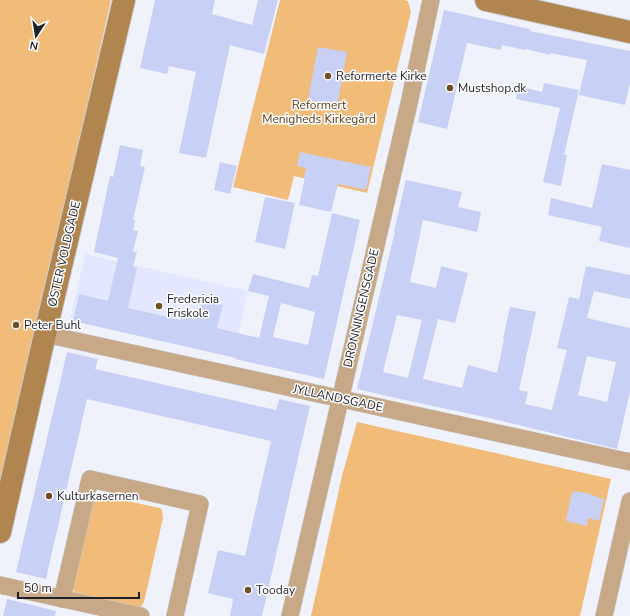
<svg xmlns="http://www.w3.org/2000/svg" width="630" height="616" font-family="'Nunito Sans',sans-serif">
  <rect width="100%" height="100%" fill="#f0f2fb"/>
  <path fill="#e3e7ff" d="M85 254 248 291 233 357 70 320Z"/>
  <g fill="#f1bc7a">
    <path d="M0 0H111L0 490Z"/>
    <path d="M280 0H404L408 1 411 12 367 193 294 176 288 200 233 187Z"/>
    <path d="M357 422 611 479 580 616H311L342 476Z"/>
    <path d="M99 495 160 508 162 510 163 518 144 602 140 608 75 594 72 586 93 500 97 496Z"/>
  </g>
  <g fill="#c9d0f5" fill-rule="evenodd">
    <path d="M155 0H215L212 14 252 25 258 0H278L264 54 230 45 206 158 179 153 196 72 169 66 167 74 140 68Z"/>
    <path d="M444 10 530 29V31L630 51V83L625 105 579 95 587 60 550 53V55L526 49 525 50 502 45 501 50 467 43 447 129 418 122Z"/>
    <path d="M318 47 347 52 337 106 308 100Z"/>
    <path d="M544 83 579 90 564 155H567L561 186 543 182 560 108 516 99 518 86 542 92Z"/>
    <path d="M120 145 143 150 140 166 145 167 133 220H135L133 230 138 231 133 251 137 252 133 267 137 268 128 308 181 320 183 310 200 314 202 300 223 305 217 328 259 338 269 296 248 291 253 274 309 288 312 275 318 276 332 213 360 220 324 379 235 359 236 358 73 321 79 294 108 301 118 258 94 252 110 176 113 177ZM281 303 315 312 308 345 273 337Z"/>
    <path d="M300 152 371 167 366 190 338 184 331 212 299 205 305 177H304L306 168 297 166Z"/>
    <path d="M220 162 237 166 230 194 214 190Z"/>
    <path d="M602 164 630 170V248L599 241 602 227 548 215 551 198 592 208Z"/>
    <path d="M406 180 462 192 458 207 481 212 477 232 423 220 410 282 436 288 441 266 468 273 455 323 438 319 423 379 462 388 468 365 497 373 504 339H503L510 307 536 312 519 390 528 392 525 404 552 410 567 350 557 348 569 297 579 299 586 266 630 275V299L594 291 587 318 630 328V392L617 449 489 418 405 400 357 389 395 231H394ZM397 315 422 320 408 378 383 372ZM587 356 616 362 607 402 578 395Z"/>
    <path d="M265 197 295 203 285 249 255 242Z"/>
    <path d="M67 352 98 359 95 369 276 410 279 399 310 406 262 616H230L233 599 208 593 218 550 245 556 271 441 87 399 46 579 16 572Z"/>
    <path d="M574 491 591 494V495L604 499 599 521 588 518 587 526 566 521 572 492 573 493Z"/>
    <path d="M7 599 56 611 55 616H3Z"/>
  </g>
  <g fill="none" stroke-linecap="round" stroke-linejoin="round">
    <defs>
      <g id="street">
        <path d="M45 334 630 462"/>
        <path d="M0 585 141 616"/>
        <path d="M62 599 90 479 200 504 175 616"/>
        <path d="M290 616 410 99 431 0"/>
        <path d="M604 616 630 501"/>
      </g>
      <g id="secondary">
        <path d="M486 0 630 32"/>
        <path d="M0 532 45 334 124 0"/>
      </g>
    </defs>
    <use href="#street" stroke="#caccd5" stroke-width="18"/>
    <use href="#secondary" stroke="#caccd5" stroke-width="24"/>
    <use href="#street" stroke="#c7a987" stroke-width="17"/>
    <use href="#secondary" stroke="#b0854f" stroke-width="22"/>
  </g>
  <g fill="#6f4f25" stroke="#fff" stroke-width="1.5">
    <circle cx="328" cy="76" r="4"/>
    <circle cx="450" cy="88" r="4"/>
    <circle cx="159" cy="306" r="4"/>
    <circle cx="16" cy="325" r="4"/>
    <circle cx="49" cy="496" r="4"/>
    <circle cx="248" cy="590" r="4"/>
  </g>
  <g text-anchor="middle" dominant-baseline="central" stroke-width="3" stroke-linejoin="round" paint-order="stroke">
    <g font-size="12" fill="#1f2128" stroke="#fff" text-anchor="start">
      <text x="336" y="76">Reformerte Kirke</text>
      <text x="458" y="88">Mustshop.dk</text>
      <text x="167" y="299">Fredericia<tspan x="167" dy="14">Friskole</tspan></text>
      <text x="24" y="325">Peter Buhl</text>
      <text x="57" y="496">Kulturkasernen</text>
      <text x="256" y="590">Tooday</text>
    </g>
    <g font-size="12" fill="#5a3f1b" stroke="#fff">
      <text x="319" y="105">Reformert<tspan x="319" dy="14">Menigheds Kirkegård</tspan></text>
    </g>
    <g font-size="12" fill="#1f2128" stroke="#fff">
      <text transform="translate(64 254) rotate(-77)">ØSTER VOLDGADE</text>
      <text transform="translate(361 308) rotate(-77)">DRONNINGENSGADE</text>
      <text transform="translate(338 398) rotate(12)">JYLLANDSGADE</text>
    </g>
  </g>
  <g transform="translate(36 36) rotate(192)" stroke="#ffffff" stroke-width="3" paint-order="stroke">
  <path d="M0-3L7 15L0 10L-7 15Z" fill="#1f2128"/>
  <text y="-6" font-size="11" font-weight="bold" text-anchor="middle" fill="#1f2128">N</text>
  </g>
  <path d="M18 592v6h121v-6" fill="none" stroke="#1f2128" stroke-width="2"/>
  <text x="24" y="592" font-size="12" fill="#1f2128" stroke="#ffffff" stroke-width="3" paint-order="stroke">50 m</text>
</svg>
